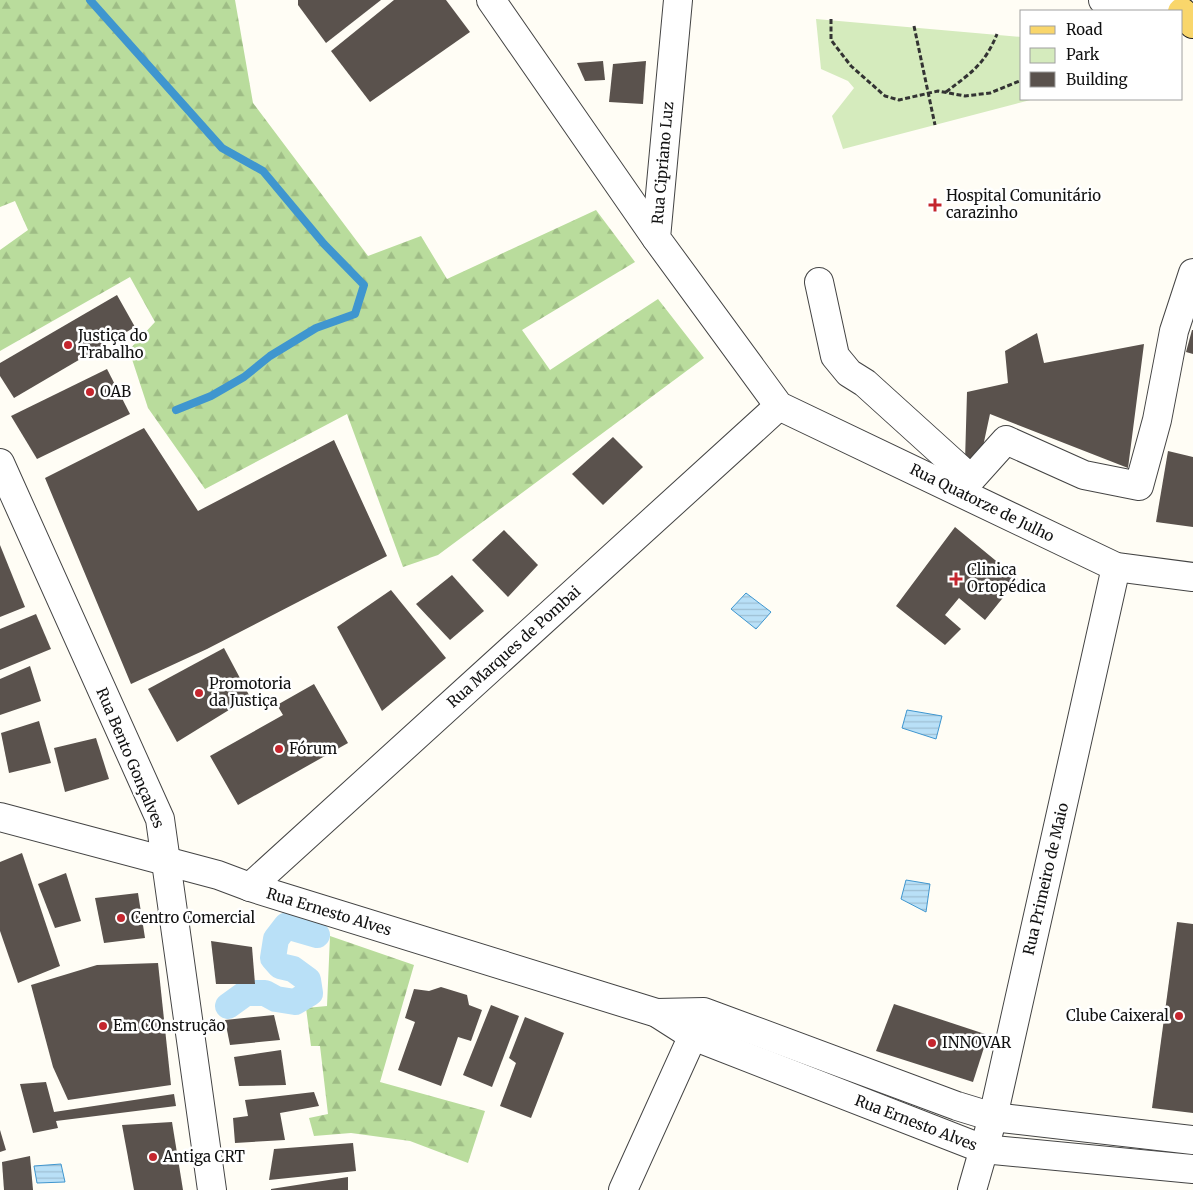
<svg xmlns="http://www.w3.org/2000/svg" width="1193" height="1190" viewBox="0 0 1193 1190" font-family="Merriweather,serif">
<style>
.forest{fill:url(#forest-firs)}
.park{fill:#d5ebbd}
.water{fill:url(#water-rules);stroke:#3f96cf}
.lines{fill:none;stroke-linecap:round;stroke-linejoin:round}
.stream{stroke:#3f96cf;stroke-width:8}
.canal{stroke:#b9e0f7;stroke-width:26}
.building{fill:#5a524d}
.minor-casing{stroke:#444;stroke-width:30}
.major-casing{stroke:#222;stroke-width:30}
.path{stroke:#333;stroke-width:3;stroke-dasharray:5 2.5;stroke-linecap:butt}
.minor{stroke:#fff;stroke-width:28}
.major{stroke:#f9d66b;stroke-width:28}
.poi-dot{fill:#c4262e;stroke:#fff;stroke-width:2}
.labels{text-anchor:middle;stroke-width:5;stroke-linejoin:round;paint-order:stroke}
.street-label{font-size:15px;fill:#111;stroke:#fff}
.poi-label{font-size:15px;fill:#111;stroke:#fff;text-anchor:start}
</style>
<defs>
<pattern id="forest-firs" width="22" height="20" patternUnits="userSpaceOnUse" patternTransform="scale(1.25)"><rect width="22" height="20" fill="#b9dc9c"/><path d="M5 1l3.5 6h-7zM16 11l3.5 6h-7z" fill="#9ebc85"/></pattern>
<pattern id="water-rules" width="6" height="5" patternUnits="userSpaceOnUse" patternTransform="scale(1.25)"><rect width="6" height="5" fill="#b9e0f7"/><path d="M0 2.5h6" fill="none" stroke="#9ebfd3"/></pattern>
</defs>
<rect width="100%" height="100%" fill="#fffdf5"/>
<!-- forest -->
<g class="forest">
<path d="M0,0H235L253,103L368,256L421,236L447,279L596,210L635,262L522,330L550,370L658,299L704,358L438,555L403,567L347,414L205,489L148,408L129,350L155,322L130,277L0,351V250L28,230L15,201L0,207Z"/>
<path d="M330,936L414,965L380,1082L485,1111L468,1163L410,1141L351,1133L314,1136L309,1118L328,1114L320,1046H311L306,1008L327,1006Z"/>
</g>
<!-- park -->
<path class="park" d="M816,19L1022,37V99H1034L843,149L832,116L854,88L848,81L821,69Z"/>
<!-- water -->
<g class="water">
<path d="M746,593L771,612L756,629L731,609Z"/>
<path d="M907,710L942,716L936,739L902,728Z"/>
<path d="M906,880L930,884L926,912L901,899Z"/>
<path d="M61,1164L65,1182L37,1183L34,1166Z"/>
</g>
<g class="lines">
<!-- stream -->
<path class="stream" d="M90,0L222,148L263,171L324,244L364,285L355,314L316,328L270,356L244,377L211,396L176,410"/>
<!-- canal -->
<path class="canal" d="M228,1006L246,993H265L276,999L295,1002L310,993L308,980L293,969L280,966L273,958L276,939L286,926L317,935"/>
</g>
<!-- building -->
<g class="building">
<path d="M298,0H381L326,43L298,5Z"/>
<path d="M394,0H446L470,32L370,102L331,51Z"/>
<path d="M603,61L605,80L585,81L577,63Z"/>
<path d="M646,61L643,104L609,102L613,64Z"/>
<path d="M117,295L135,327L14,398L0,376V363Z"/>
<path d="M1192,330H1193V354L1186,352Z"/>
<path d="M1037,333L1044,363L1144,344L1128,468L990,414L979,465L965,461L967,392L1008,383L1005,351Z"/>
<path d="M107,369L130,414L37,459L11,416Z"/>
<path d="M144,428L198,511L334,440L387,556L207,649L131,684L45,478Z"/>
<path d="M613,437L643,467L603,505L572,474Z"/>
<path d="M1168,451L1193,457V527L1156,522Z"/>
<path d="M955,527L1018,579L985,620L959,598L945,615L961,629L945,645L896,606Z"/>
<path d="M504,530L538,565L508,597L472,560Z"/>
<path d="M0,545L25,607L0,617Z"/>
<path d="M452,575L484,611L450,640L416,604Z"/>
<path d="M391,590L446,658L382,711L337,627Z"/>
<path d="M36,614L51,649L0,670V629Z"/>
<path d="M224,648L250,697L177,742L148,689Z"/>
<path d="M30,666L41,701L0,715V679Z"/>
<path d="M314,684L348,743L238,805L210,756L283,715L277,705Z"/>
<path d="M39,721L51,763L9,773L1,733Z"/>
<path d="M96,738L109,779L65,792L54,748Z"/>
<path d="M22,853L60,966L18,983L0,931V862Z"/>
<path d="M66,873L81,921L55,928L38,884Z"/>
<path d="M138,893L145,938L104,943L95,898Z"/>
<path d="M1177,922L1193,924V1113L1152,1108Z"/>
<path d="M211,941L252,947L255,984H216Z"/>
<path d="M158,963L171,1085L68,1100L53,1067L31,985L97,965Z"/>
<path d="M441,987L467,995L469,1005L482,1010L471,1041L458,1037L441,1086L398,1070L415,1022L405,1018L414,989L429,991Z"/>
<path d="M894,1004L988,1035L973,1082L876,1051Z"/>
<path d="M491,1005L519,1016L492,1087L463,1075Z"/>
<path d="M274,1015L280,1040L230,1045L225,1020Z"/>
<path d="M525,1017L564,1033L531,1118L500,1106L516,1063L509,1058Z"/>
<path d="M281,1050L286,1085L239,1086L234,1057Z"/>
<path d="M46,1082L54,1112L174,1094L176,1106L56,1121L58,1128L33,1133L20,1084Z"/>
<path d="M314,1092L319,1106L280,1113L285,1140L235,1143L233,1118L248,1116L245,1100Z"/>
<path d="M172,1122L183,1190H134L122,1125Z"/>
<path d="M0,1130L6,1150L0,1152Z"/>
<path d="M353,1143L356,1171L269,1180L274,1149Z"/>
<path d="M30,1156L33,1190H4L2,1162Z"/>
<path d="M348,1177V1190H271V1189Z"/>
</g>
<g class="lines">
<defs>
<g id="minor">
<path d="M491,0L656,238"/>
<path d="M678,0L656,238L779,406L1116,567L1193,577"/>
<path d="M1103,0L1176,6"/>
<path d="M819,282L835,356L849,373L865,383L971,479L1006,440L1084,475L1139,486L1157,420L1174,331L1193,273"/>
<path d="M0,463L160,819L212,1190"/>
<path d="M0,817L218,875L250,887L657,1013L693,1036L983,1149L1193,1169"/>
<path d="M250,887L779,406"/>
<path d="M657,1013L704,1012L957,1106L993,1117L1193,1140"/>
<path d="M623,1190L700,1020"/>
<path d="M972,1190L993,1117L1116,567"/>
</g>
<path id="major" d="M1182,12L1193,24"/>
</defs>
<!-- minor casing -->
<use href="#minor" class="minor-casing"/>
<!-- major casing -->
<use href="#major" class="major-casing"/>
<!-- path -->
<g class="path">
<path d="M831,19V40L851,66L885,96L899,100L938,91L965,96L990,93L1022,80"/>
<path d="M914,26L935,125"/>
<path d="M946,92C971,73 985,64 997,34"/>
</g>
<!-- minor -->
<use href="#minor" class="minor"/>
<!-- major -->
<use href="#major" class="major"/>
</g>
<!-- markers -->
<g class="poi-dot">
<path d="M932.5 197.5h5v5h5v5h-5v5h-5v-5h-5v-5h5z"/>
<circle cx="68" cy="345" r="5"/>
<circle cx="90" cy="392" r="5"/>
<path d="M953.5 571.5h5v5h5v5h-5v5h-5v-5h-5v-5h5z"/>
<circle cx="199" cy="693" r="5"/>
<circle cx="279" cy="749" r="5"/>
<circle cx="121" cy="918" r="5"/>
<circle cx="1179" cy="1016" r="5"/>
<circle cx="103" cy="1026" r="5"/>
<circle cx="932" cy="1043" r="5"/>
<circle cx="153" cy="1157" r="5"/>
</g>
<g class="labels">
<!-- street labels -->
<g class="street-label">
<text transform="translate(663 163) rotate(-85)" y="5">Rua Cipriano Luz</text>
<text transform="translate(982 503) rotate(26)" y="5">Rua Quatorze de Julho</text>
<text transform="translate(514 647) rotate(-42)" y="5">Rua Marques de Pombai</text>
<text transform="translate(130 758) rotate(67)" y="5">Rua Bento Gonçalves</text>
<text transform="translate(1046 879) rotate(-77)" y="5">Rua Primeiro de Maio</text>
<text transform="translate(329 912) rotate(17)" y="5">Rua Ernesto Alves</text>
<text transform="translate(916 1123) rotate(21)" y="5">Rua Ernesto Alves</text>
</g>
<!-- poi labels -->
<g class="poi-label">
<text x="946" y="201">Hospital Comunitário<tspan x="946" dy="17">carazinho</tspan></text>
<text x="78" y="341">Justiça do<tspan x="78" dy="17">Trabalho</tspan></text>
<text x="100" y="397">OAB</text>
<text x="967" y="575">Clinica<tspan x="967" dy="17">Ortopédica</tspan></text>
<text x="209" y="689">Promotoria<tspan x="209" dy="17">da Justiça</tspan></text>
<text x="289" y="754">Fórum</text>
<text x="131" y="923">Centro Comercial</text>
<text x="1169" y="1021" text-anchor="end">Clube Caixeral</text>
<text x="113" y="1031">Em COnstrução</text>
<text x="942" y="1048">INNOVAR</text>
<text x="163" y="1162">Antiga CRT</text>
</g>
</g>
<!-- legend -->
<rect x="1020" y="10" width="162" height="90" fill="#ffffff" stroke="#a0a0a0"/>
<rect x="1030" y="26" width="25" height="8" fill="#f9d66b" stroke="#a0a0a0"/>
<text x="1066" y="35" font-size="15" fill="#111111">Road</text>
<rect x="1030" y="48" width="25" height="15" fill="#d5ebbd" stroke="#a0a0a0"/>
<text x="1066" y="60" font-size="15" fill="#111111">Park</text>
<rect x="1030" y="72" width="25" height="15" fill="#5a524d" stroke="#a0a0a0"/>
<text x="1066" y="85" font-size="15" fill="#111111">Building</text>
</svg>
